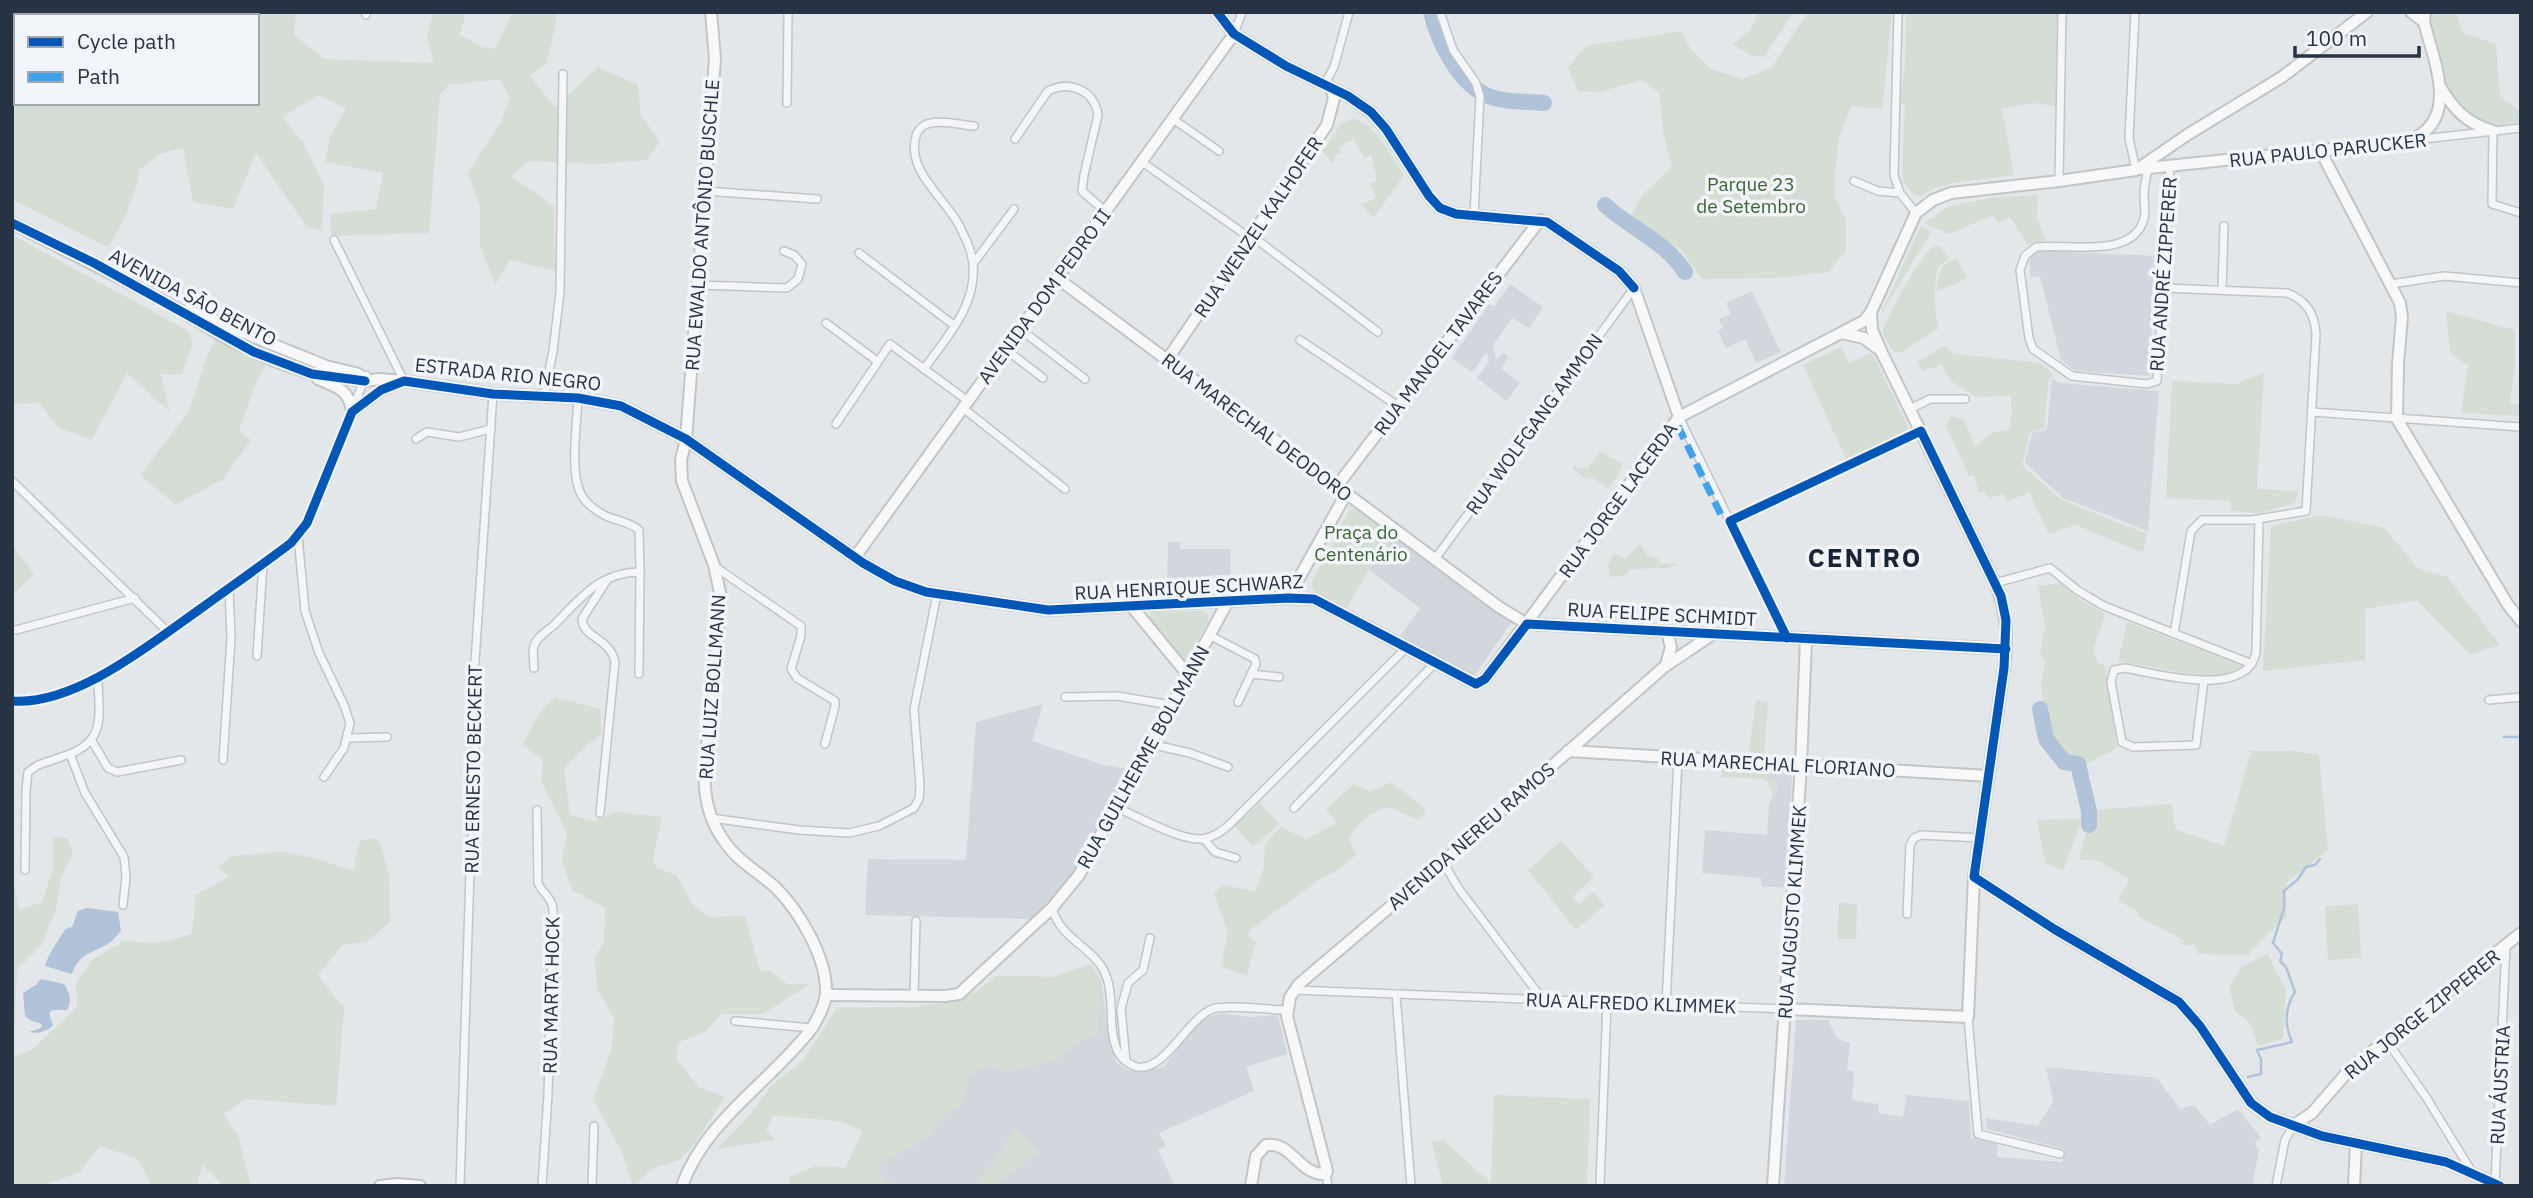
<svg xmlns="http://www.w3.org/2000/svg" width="2533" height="1198" viewBox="0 0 2533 1198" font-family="'IBM Plex Sans',sans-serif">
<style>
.built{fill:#d2d6dd}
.green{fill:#d4ded4;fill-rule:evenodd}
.water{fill:#b0c3d8}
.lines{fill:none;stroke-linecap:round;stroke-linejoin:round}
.stream{stroke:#b0c3d8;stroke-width:2.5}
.river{stroke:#b0c3d8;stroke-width:16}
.street-casing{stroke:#c2c5c8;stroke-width:10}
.secondary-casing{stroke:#c2c5c8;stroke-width:14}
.street{stroke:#f4f5f7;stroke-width:7}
.secondary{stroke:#f8f8f8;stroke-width:10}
.quiet{stroke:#3ea3ec;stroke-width:7;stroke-dasharray:14 7;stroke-linecap:butt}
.cycleway-casing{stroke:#f2f5f9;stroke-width:13}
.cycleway{stroke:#0057b8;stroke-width:9}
.labels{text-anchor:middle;stroke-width:7;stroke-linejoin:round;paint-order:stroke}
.street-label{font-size:19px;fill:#283346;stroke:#f2f5f9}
.park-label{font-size:19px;fill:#3c6433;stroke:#f2f5f9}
.district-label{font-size:26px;font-weight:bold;letter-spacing:2px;fill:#1a2437;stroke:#f2f5f9}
</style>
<rect width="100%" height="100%" fill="#e4e7ea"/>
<!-- built -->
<g class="built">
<path d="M2030,250L2156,256L2149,376L2075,371L2061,360L2040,276L2030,278Z"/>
<path d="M1510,284L1543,307L1529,328L1512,318L1493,345L1496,360L1503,352L1509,357L1501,368L1520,383L1507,401L1477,378L1489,362L1487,352L1472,372L1452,358L1489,304L1494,307Z"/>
<path d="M1752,291L1781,352L1756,363L1745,339L1726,348L1718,331L1723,328L1719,319L1731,314L1726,303Z"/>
<path d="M2052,378L2060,383L2159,391L2148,531L2063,498L2025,463L2032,433L2047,430Z"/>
<path d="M1394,536L1512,621L1474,677L1400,636L1420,608L1369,570Z"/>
<path d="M1168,542H1180V549H1230V575H1211V595L1167,594Z"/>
<path d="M1043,704L1032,741L1104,765L1128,769L1078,866L1058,892L1031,919L865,915L868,859L966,860L976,722Z"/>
<path d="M1778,770L1790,772L1792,777L1786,888L1762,886L1761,878L1702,873L1705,830L1767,835L1769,804L1773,796H1776L1777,781L1770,780V771Z"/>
<path d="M1090,964L1101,980L1109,1039L1116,1062L1128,1070L1143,1071L1163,1067L1200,1022L1210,1016L1223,1013L1249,1017L1278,1015L1287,1054L1246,1067L1254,1091L1159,1133L1166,1146L1158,1150L1175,1186H857L942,1002L965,998L985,987L996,976L1054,977Z"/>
<path d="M1796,1020H1828L1838,1039L1850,1043L1847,1070L1854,1072L1852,1100L1878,1104L1879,1113L1903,1117L1907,1095L1969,1101L1971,1138H1998L1997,1157L2062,1162L2064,1149L1987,1129L1986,1118L2038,1126L2053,1101L2046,1067L2157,1078L2180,1109L2194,1105L2210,1125L2238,1109L2261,1138L2255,1143L2259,1151L2252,1186H1784Z"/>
</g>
<!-- green -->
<g class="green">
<path d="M12,12H296L294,35L325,59L434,63L427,38L433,12H466L460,35L482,47L495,49L513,12H558L547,63L530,76L555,107L598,67L638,85L641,115L660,142L646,160L596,164L529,161L511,176L554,206L555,271L510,260L495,285L480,245V206L468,173L502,120L510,97L499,79L448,85L440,95L429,233L332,236L330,214L376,209L383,173L325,162L330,137L346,108L318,95L283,117L304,144L324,186L322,231L307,227L256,153L233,209L193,202L183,148L160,154L140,169C135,198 124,222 108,247L12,199ZM16,16H257V103H16Z"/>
<path d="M1758,12H1794L1764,57L1751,56L1733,44L1751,30Z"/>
<path d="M1808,12H1892L1882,109L1851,106L1839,138L1835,170V196L1846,220V251L1828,272L1778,278L1702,279L1681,250L1630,218L1642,195L1672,167L1663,131L1659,93L1642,80L1600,92L1578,91L1568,68L1586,46L1681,31L1690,48L1711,69L1743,79L1772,67Z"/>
<path d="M1906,12H2057L2056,106L2032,103L2002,109L2014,175L1953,183L1935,188L1921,197C1909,194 1904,183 1902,173L1905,105L1900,104L1905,64Z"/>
<path d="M2433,12H2456L2463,33L2496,44L2500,97L2521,112V121L2501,126L2480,119L2459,104L2445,84L2431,29Z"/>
<path d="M1352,119C1374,120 1392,158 1404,175L1374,217L1361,205L1376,198L1370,184L1377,181L1371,154L1365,158L1353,139L1339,148L1341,152L1334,156L1335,159L1332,163L1322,151L1341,124Z"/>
<path d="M2038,195L2037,218L2046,241L2027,244L2010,217L1998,223L1993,215L1949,234L1924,223L1950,206L1991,198Z"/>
<path d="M1921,226L1931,232L1879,318Z"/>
<path d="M12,235L187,330L193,342L182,375L161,374L170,412L127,373L92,440L59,428L39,403L12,404Z"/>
<path d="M1938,245L1950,258L1938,267C1934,289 1933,307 1939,328L1902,352H1894L1884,337L1883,329C1891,312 1921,249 1938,245Z"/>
<path d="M1956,258L1968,278L1936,292C1940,273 1937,267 1956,258Z"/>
<path d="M2446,311L2515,330V363L2510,403L2521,405V416L2461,413L2468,366L2450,352Z"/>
<path d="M216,340L266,365L254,388L239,431L251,440L223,479L176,505L140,475L189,411L208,353Z"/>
<path d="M1945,346L1953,354L2035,362C2044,364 2049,369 2054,376L2049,378L2044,428L2030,432L2022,465L2062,500L2147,534L2143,553L2076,525L2049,534L2029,493L2007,501L2003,494L1990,498L1985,492H1979L1974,476H1969L1946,426L1951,416L1964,420L1975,446L1994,432L2009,430L2012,411L2011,396L1975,397L1951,381L1941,365L1923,371L1917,362Z"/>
<path d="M1841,347L1849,363L1872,352L1910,431L1847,461L1803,365Z"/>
<path d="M2264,372L2257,489L2299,491L2295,503L2260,513L2232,511L2230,501L2166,498L2172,381L2236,384Z"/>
<path d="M1600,451L1622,464L1617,477L1607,489L1592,477L1586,479L1572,468L1573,466L1587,469Z"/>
<path d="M1357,509L1394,536L1369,570L1346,609L1313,590L1311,582L1337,538L1336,533L1350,510Z"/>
<path d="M2322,515L2384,528L2419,569L2448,577L2500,645L2470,655L2417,600L2365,609V660L2263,671L2271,526Z"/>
<path d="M1640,544L1648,556L1659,559L1660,563L1679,564L1667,568L1630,569L1627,575L1610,577L1608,565L1614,554L1625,559Z"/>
<path d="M12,545L34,574L12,595Z"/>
<path d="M2061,583L2079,599L2105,614L2093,651L2098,663L2105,666L2117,748L2086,764L2080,758L2068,757L2053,739L2042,698L2041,681L2045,662L2040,652L2045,627L2038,586Z"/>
<path d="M1203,611L1208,614V621L1188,658L1184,660L1179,657L1149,619L1150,614L1154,612Z"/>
<path d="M2127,622L2243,666L2225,675L2203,676L2118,661Z"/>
<path d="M555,697L600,709L602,734L587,745L564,768L570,815L594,821L616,812L662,817L653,859L656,868L676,875L693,905L709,917L745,916L760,970L770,971L787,984H809L763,1014H722L705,1032L679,1042L676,1058L699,1087L725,1097L695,1143L680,1160L653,1168L633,1186L621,1150L593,1099L612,1048L614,1018L597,989L595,957L604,942L605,908L572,890L562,860L567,833L541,781L543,761L523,744L538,715Z"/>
<path d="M1756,700L1768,703L1764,754L1749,751Z"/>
<path d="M2251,751H2293L2319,755L2328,850L2286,883V917L2248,955L2198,954L2194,944L2182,946L2184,941L2138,916V912L2118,900L2130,879L2098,861L2079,859L2092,810L2171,804L2176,830L2224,846Z"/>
<path d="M1722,768L1770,771V780L1777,781L1776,796H1773L1768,782L1765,779L1722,777Z"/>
<path d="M12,775L14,779L13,876L19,910L42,902L53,869V837L67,838L73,853L61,879L56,910L41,946L17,970L15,1022L12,1034Z"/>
<path d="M1392,782L1426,810L1419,820L1388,807C1369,814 1358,822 1349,839L1356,855L1340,869L1322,878L1251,929L1248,936L1256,942L1247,976L1221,966L1228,932L1214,894L1223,885L1255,891L1264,867L1265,844L1281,827L1306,839L1336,823L1326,809L1354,784L1370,792Z"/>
<path d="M1260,803L1279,824L1253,847L1234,826Z"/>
<path d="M2082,818L2063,871L2045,863L2037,820Z"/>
<path d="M379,839L389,876L390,922L366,942L344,944L318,975L344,1008L336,1106L246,1099L224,1114L238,1136L251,1186L221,1184L202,1164L197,1186H152L138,1159L100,1146L80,1172L42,1186H12V1058L33,1049L77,1007L76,982L93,959L124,941L159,943L192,934L196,895L229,876L218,867L232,856L282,852L314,858L353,871L360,840Z"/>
<path d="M1561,841L1594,877L1572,897L1579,904L1593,892L1605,905L1576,930L1528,870Z"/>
<path d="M1839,903L1857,904L1856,939H1837Z"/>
<path d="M2358,904L2361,958L2328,960L2325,906Z"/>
<path d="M2267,954L2286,990L2283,1039L2258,1046L2250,1023L2235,1011L2229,987L2241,967Z"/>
<path d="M1090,964L1101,980L1099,1033L1083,1040L1057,1060L1008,1072L987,1066L969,1077L963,1104L943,1116L929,1137L876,1166L887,1181L903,1186H789L790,1176L816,1166L846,1168L862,1131L840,1121L774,1116L766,1129L775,1140L717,1149L750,1115L771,1086L802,1061L838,1007C890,1006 956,1015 996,976L1054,977Z"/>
<path d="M1494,1095L1590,1099L1587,1186H1443L1432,1142L1443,1140L1491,1183Z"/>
<path d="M1015,1127L1039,1152L995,1186H973L997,1158Z"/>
</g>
<!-- water -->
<g class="water">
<path d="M87,908L118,912L121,931C117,935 113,941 108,944C92,953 78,954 72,974L45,966C49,952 58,942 65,929L72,927L78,911Z"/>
<path d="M41,979L64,984C70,994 72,999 67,1010H52L49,1013L53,1026C45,1032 39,1034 29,1032L41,1028L42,1024L32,1021L25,1016L23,993L36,985Z"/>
</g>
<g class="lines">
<!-- stream -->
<g class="stream">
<path d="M2504,737H2521"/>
<path d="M2248,1077L2261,1074V1059L2257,1050L2292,1042C2284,1025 2285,1007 2295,992L2286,967L2280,961L2282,954L2273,943L2284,908V891L2298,879L2306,867L2315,865L2320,859"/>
</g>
<!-- river -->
<g class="river">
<path d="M1431,12C1438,41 1457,80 1484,94C1501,103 1525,101 1544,103"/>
<path d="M1605,205C1632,230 1664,240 1685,272"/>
<path d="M2040,709L2046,739L2064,762L2078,764L2089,811V825"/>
</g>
<defs>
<g id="street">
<path d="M1440,12L1453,50L1476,83L1480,97L1474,215"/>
<path d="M1898,12L1894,175L1900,193L1916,213"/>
<path d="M2135,12L2129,138L2136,170"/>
<path d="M366,15V12"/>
<path d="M1234,34L1242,12"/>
<path d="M1324,85L1334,67L1349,12"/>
<path d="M787,103L788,12"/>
<path d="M1173,119L1219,151"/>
<path d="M2493,131L2492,204L2521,213"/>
<path d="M1015,139L1048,91C1070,80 1094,90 1098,115L1084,175L1082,191L1105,211"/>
<path d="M2414,140L2521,128"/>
<path d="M1142,162L1243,233L1252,236L1378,332"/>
<path d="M2149,165C2146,176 2144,186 2144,197C2144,204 2146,211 2144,219C2132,260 2068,243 2036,247L2025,256L2020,270L2029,338L2033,349L2072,376L2147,384L2157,381L2170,167"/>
<path d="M1854,181L1878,191L1900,193"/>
<path d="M2059,181L2062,12"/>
<path d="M705,191L817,199"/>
<path d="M334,240L404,381"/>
<path d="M859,253L955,326"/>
<path d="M973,264L1014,209"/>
<path d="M2391,284L2444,276L2521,283"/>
<path d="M698,285L787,288L798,279L802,264L794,255L784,251"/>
<path d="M2164,288L2287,293C2306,300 2315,315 2316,334L2306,511L2252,520H2202L2191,531L2174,634"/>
<path d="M2222,290L2224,226"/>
<path d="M826,323L877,361"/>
<path d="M1020,329L1085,379"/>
<path d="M1300,340L1398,406"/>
<path d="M1005,349L1043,378"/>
<path d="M924,369C946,338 977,305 973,265C972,251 965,237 959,225C944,197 906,171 916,136C918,129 924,124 931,123C944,120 961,125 974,126"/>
<path d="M544,397L553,351L560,292L563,74"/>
<path d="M963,408L1065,489"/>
<path d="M1910,409L1930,399H1965"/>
<path d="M2312,412L2521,427"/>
<path d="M1679,417L1787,638"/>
<path d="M836,424L890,344L968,401"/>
<path d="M416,439L427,432L459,437L491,429"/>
<path d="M12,481L168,632"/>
<path d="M1730,521L1921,431"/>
<path d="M298,536L305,611L319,653L344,705L350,723L344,748L324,777"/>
<path d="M1435,559L1634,288"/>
<path d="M714,566L801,626V636L791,669L797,678L835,701V706L825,744"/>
<path d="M1995,583L2050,568L2077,590L2104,606L2252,664"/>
<path d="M16,630L135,598"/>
<path d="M1209,635L1255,659L1256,664L1238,702"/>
<path d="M257,656L263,564"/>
<path d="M534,668C534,661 532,653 534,646C536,638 547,631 553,626C580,599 599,572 640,572L639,530C629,521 615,521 604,515C595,510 584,502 580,492C570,471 577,423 578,398"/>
<path d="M639,674L640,572"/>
<path d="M1251,674L1279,677"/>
<path d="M98,677C98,711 108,739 70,754L85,793L124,857L126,877L123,905"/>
<path d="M2204,680L2196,745L2133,747L2122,742L2111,682L2114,670L2125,668C2157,674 2246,699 2256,653L2259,520"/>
<path d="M1065,697L1117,696L1171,705"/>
<path d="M2489,700L2521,697"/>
<path d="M12,701C76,706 153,642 203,607C232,586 262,565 291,543L307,523L366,375"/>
<path d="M348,738L387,737"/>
<path d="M92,741L108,768L117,772L181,760"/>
<path d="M1150,744L1190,753L1228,767"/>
<path d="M223,760L231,638L229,588"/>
<path d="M1115,807C1137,816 1180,841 1203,839C1214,837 1223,831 1231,823L1407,647"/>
<path d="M1294,808L1436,662"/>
<path d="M537,810L538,883C542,893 551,896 553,908L548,1094L542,1186"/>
<path d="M600,813L615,662C610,638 583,638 582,619L607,580"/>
<path d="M711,818L799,830L849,833L879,826L914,808L919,799L920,785L914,709L937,594"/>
<path d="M1204,839L1215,852L1236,858"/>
<path d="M1443,862L1459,889L1543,1000"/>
<path d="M25,870L26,790L28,772L38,765L70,754"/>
<path d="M1052,908C1062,943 1096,946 1107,978C1115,1002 1107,1029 1118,1052C1122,1059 1127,1063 1134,1066C1163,1076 1186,1020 1212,1009C1224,1004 1271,1010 1287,1010"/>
<path d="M1907,914L1910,845L1914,838L1921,835L1980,838"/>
<path d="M1294,990L1786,1009"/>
<path d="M1396,994L1411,1186"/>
<path d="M914,996L916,921"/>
<path d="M1666,1005L1678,758"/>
<path d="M1968,1017L1978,1134L2060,1154"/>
<path d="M735,1021L812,1028"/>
<path d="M2387,1041L2426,1097L2472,1172"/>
<path d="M1126,1061L1121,1009L1128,983L1143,970L1150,938"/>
<path d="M1326,1174L1328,1186"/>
<path d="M2495,1183L2506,945"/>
<path d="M460,1186L470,872L476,773L473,691L493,394"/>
<path d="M592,1186L594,1126"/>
<path d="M1600,1186L1607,1002"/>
<path d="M2276,1186L2285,1140L2294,1125"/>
</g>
<g id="secondary">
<path d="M1217,12L1234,34L1286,66L1348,96L1371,112L1386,129L1429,196L1440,208L1456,214L1547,222L1619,271L1634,288L1679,417"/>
<path d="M2411,12L2424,22"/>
<path d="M2441,88C2454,110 2468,124 2493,131"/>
<path d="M2321,152L2400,303L2402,317L2398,364L2397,419L2508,605L2521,621"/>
<path d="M2139,169L2409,141C2461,120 2434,62 2424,22L2425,12"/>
<path d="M12,223L159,298L226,338L274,361L312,374L365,381L379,379L404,381L493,394L578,398L621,406L686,439L863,563L895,581L926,592L1048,610L1288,598L1314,599L1476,684L1485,679L1679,417L1864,321L1871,312L1916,213L1933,200L1951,193L2059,181L2136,170L2187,135L2282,77L2367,12"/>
<path d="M1057,278L1499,607L1527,624L2006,649"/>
<path d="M188,310L326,366L359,374"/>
<path d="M1842,333L1864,338L1877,348"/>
<path d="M1167,360L1327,125L1334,98L1331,88"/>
<path d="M318,379C338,388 349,389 352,412L381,390L398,383"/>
<path d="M1337,486L1540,220"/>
<path d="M855,557L1234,34"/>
<path d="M1288,598L1346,494"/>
<path d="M1133,608L1188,675"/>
<path d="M1666,665L1671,647L1667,632"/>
<path d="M1568,751L1989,776"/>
<path d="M1974,877L2054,929L2179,1002L2200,1026L2251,1103L2270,1117L2322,1136L2446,1162L2500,1186"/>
<path d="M826,995L945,996L959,994L1052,908L1079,875L1227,603"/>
<path d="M1786,1009L1968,1017L1974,877L2004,668C2007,637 2008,612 1995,583L1882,353L1872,330L1871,312"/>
<path d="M2294,1125L2312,1113L2350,1069L2521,933"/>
<path d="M380,1186L397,1184L420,1186"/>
<path d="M682,1186C705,1120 771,1082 812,1028C818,1018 825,1006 826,993C827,958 800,912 776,888C760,873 739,862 727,845C709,822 703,797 705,769L721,597L714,565L682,481L681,460L686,439L715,59L711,12"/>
<path d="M1251,1186L1256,1156L1266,1145C1292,1141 1299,1176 1326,1174L1327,1171L1287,1016L1290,997L1299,984L1443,862L1664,667L1713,634"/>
<path d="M1773,1186L1801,765L1806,639"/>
<path d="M2354,1186L2356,1144"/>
</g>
</defs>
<!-- street casing -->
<use href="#street" class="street-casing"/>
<!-- secondary casing -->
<use href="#secondary" class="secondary-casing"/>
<!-- street -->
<use href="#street" class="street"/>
<!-- secondary -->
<use href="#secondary" class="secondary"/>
<!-- quiet -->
<path class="quiet" d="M1678,426L1723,519"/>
<defs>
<g id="cycleway">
<path d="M1217,12L1234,34L1286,66L1348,96L1371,112L1386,129L1429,196L1440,208L1456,214L1547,222L1619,271L1634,288"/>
<path d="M12,223L94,263L254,352L312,374L365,381"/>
<path d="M1787,638L1730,521L1921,431L2001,596L2006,620L2004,668L1974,877L2054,929L2179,1002L2200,1026L2251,1103L2270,1117L2322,1136L2446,1162L2500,1186"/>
<path d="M12,701C76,706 153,642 203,607C232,586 262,565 291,543L307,523L352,412L381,390L404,381L493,394L578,398L621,406L686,439L863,563L895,581L926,592L1048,610L1288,598L1314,599L1476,684L1485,679L1527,624L2006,649"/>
</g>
</defs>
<!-- cycleway casing -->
<use href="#cycleway" class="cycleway-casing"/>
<!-- cycleway -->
<use href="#cycleway" class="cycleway"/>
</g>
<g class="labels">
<!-- street labels -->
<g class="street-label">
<text transform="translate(2328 150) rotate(-6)" y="7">RUA PAULO PARUCKER</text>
<text transform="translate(702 225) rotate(-86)" y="7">RUA EWALDO ANTÔNIO BUSCHLE</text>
<text transform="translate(1258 227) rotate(-56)" y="7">RUA WENZEL KALHOFER</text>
<text transform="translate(2163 274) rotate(-86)" y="7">RUA ANDRÉ ZIPPERER</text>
<text transform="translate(1044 296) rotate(-54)" y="7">AVENIDA DOM PEDRO II</text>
<text transform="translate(193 297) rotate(28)" y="7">AVENIDA SÃO BENTO</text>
<text transform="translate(1438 353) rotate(-53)" y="7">RUA MANOEL TAVARES</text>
<text transform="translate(508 374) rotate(6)" y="7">ESTRADA RIO NEGRO</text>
<text transform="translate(1534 424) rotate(-54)" y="7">RUA WOLFGANG AMMON</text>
<text transform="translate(1257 427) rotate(37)" y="7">RUA MARECHAL DEODORO</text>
<text transform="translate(1618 500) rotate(-54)" y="7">RUA JORGE LACERDA</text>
<text transform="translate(1189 587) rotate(-3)" y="7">RUA HENRIQUE SCHWARZ</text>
<text transform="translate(1662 614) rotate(3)" y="7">RUA FELIPE SCHMIDT</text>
<text transform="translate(712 687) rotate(-86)" y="7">RUA LUIZ BOLLMANN</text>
<text transform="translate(1143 757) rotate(-61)" y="7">RUA GUILHERME BOLLMANN</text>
<text transform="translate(1778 764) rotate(3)" y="7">RUA MARECHAL FLORIANO</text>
<text transform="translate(473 769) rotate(-89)" y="7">RUA ERNESTO BECKERT</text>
<text transform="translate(1471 836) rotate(-41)" y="7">AVENIDA NEREU RAMOS</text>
<text transform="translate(1792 912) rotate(-86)" y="7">RUA AUGUSTO KLIMMEK</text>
<text transform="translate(551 995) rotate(-89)" y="7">RUA MARTA HOCK</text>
<text transform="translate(1631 1003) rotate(2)" y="7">RUA ALFREDO KLIMMEK</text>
<text transform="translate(2422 1014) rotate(-39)" y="7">RUA JORGE ZIPPERER</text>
<text transform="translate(2500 1085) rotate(-87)" y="7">RUA ÁUSTRIA</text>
</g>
<!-- park labels -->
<g class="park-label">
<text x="1751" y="191">Parque 23<tspan x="1751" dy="22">de Setembro</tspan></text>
<text x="1361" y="539">Praça do<tspan x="1361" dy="22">Centenário</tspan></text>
</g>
<!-- district labels -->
<g class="district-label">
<text x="1865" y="567">CENTRO</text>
</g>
</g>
<!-- border -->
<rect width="2533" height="1198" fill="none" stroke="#283346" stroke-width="28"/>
<!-- legend -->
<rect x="14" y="14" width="245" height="91" fill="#f2f5f9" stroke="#a1a7b1" stroke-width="2"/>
<rect x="28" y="37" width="35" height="10" fill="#0057b8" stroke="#a1a7b1" stroke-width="2"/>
<text x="77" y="49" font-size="21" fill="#283346">Cycle path</text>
<rect x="28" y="72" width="35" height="10" fill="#3ea3ec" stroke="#a1a7b1" stroke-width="2"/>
<text x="77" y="84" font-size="21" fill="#283346">Path</text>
<!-- scale -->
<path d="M2295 46v10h124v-10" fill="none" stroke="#283346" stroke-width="3.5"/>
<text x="2306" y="46" font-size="21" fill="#283346" stroke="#f2f5f9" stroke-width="5" paint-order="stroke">100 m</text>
</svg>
